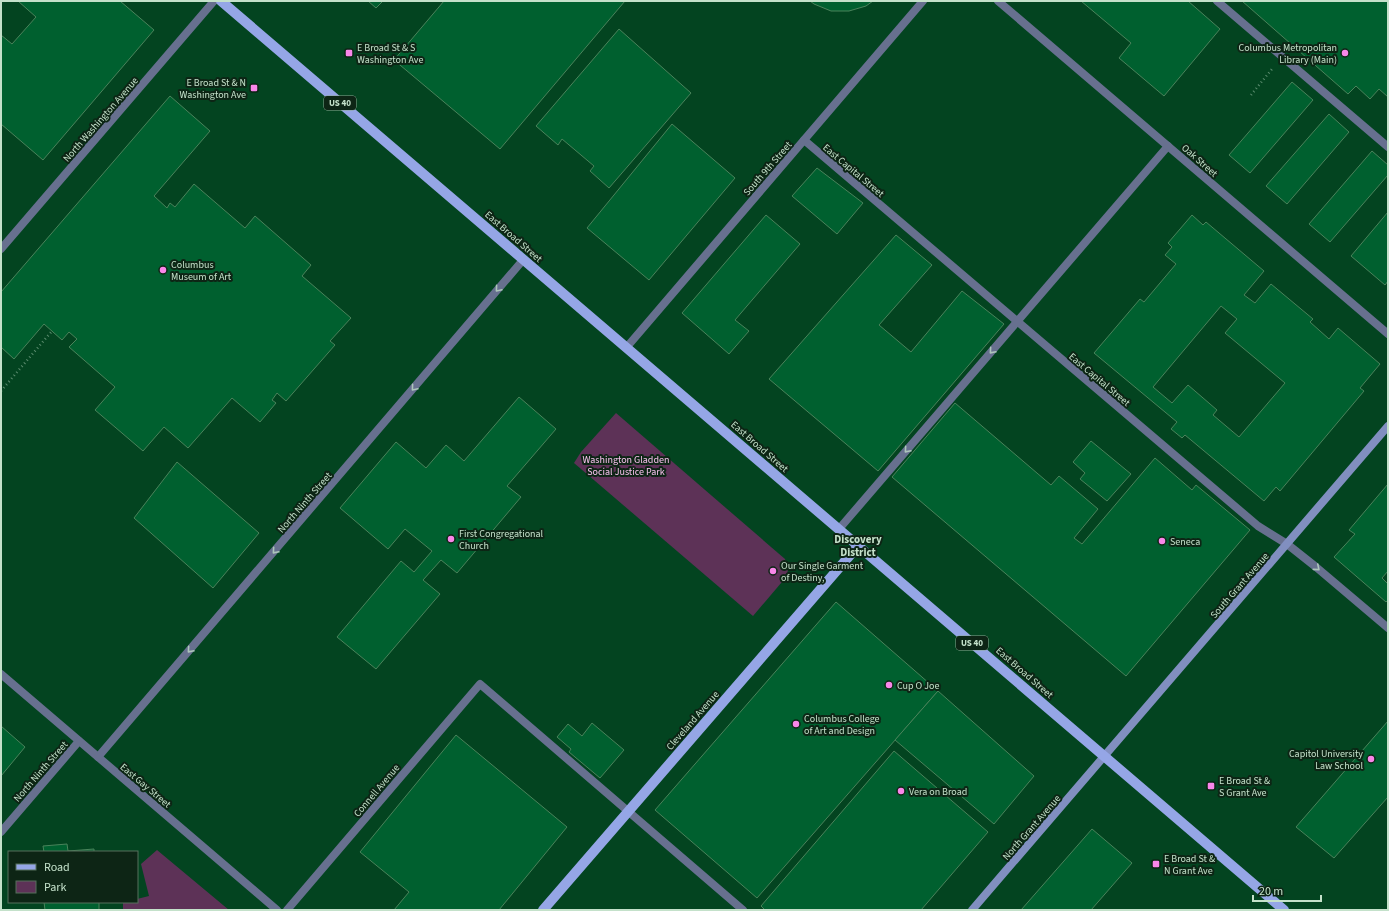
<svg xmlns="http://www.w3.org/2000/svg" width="1389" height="911" viewBox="0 0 1389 911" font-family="'Source Sans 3',sans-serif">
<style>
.green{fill:#5d3257}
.building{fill:#00602f;stroke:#4a835b;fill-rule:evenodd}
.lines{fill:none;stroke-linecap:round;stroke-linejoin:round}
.path{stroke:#5b8c6e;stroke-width:2.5;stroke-dasharray:1 3;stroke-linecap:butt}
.lane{stroke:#67708f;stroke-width:8}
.street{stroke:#67708f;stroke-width:8}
.secondary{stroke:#818fc0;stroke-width:8}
.primary{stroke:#95a6e6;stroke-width:10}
.oneway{stroke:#adc5bb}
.poi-dot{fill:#f987e9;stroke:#0d2515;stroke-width:1.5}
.labels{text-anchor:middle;stroke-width:4;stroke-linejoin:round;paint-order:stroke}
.shield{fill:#0d2515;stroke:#8da994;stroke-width:1}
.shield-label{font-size:9px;font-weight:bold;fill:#c4e1ca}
.poi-label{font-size:10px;fill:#c4e1ca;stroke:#0d2515;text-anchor:start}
.street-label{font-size:10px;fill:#c4e1ca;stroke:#0d2515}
.park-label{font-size:10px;fill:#f9c2ef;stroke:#0d2515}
.neighbourhood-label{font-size:11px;font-weight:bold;fill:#c4e1ca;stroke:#0d2515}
</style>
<rect width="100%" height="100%" fill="#034420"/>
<!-- green -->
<g class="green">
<path d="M616,413L785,559L788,568L787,576L753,616L574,463L581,452Z"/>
<path d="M157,850L229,910H123V902H137V899L149,896L141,864Z"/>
</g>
<!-- building -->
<g class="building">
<path d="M18,1H120L154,30L43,160L1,124V35L12,44L36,17Z"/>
<path d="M368,1H383L376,8Z"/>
<path d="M444,1H625L500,149L394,60Z"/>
<path d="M810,1H873L866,6L849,11H831L814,4Z"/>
<path d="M1081,1H1188L1220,29L1164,96L1119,58L1131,43Z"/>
<path d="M1242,1H1388V97L1379,89L1370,99L1356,86L1348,94Z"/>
<path d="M619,29L691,93L609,188L590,171L594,166L562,139L558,145L536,126Z"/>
<path d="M1292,82L1313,100L1250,173L1229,155Z"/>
<path d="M170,96L210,131L154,196L167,208L170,203L175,207L194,184L245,228L255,216L311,265L302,276L351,318L330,341L335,345L286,401L277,393L272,400L276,403L260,422L232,398L188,448L164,427L143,451L95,410L115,387L69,347L77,339L69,332L62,340L44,324L14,359L1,347V292Z"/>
<path d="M1329,114L1349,132L1287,204L1266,186Z"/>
<path d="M672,124L735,178L649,280L587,228Z"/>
<path d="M1372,151L1388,165V175L1330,242L1309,224Z"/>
<path d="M817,168L863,203L837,234L792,196Z"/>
<path d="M1388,212V281L1385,285L1351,256Z"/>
<path d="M766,215L800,244L735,320L749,331L729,354L682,313Z"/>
<path d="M1192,215L1203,225L1206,222L1264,271L1244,295L1255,303L1271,284L1313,319L1310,322L1329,339L1338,328L1380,364L1360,388L1364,391L1280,491L1276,487L1264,501L1185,435L1182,438L1171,429L1177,422L1094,353L1140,299L1144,302L1176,264L1165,255L1172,247L1168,243ZM1221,306L1237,319L1225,333L1285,383L1239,437L1213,415L1217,410L1188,385L1172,403L1153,387Z"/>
<path d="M896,235L932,265L879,325L911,352L962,291L1004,324L878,471L769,379Z"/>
<path d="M519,397L556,429L507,486L521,497L457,573L441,560L423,580L440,594L376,669L337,637L401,561L414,572L432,551L405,529L388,549L340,508L396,442L426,468L446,445L464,461Z"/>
<path d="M955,403L1051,485L1059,476L1098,509L1074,538L1082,544L1155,458L1192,490L1196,485L1250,530L1126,676L892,477Z"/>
<path d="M1091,441L1131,474L1107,501L1080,479L1085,473L1073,462Z"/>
<path d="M177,462L259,533L213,588L134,518Z"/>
<path d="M1388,484V571L1382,578L1388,584V600L1386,602L1334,557L1355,534L1349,530Z"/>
<path d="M836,602L938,691L757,898L655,810Z"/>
<path d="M938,691L1034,776L994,824L895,740Z"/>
<path d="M1388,721V797L1334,858L1296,827Z"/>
<path d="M592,723L624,750L600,778L569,752L571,749L557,737L568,724L582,736Z"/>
<path d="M1,726L25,747L1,776Z"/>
<path d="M456,735L567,827L499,910H394L409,892L360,852Z"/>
<path d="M894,751L988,832L921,910H765L761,906Z"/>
<path d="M1092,829L1132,863L1091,910H1021Z"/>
<path d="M67,844L68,851L94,849V852H44L43,846Z"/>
<path d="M44,902H99V910H45Z"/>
</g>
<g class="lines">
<!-- path -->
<g class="path">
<path d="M1251,95L1272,69"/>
<path d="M1,391L52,331"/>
</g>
<!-- lane -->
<g class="lane">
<path d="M1217,1L1388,147"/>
<path d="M804,140L1258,526L1287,544L1316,567L1388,628"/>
<path d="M839,529L1168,146"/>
<path d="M287,910L480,684L743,910"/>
</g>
<!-- street -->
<g class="street">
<path d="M998,1L1388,334"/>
<path d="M1,249L214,1"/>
<path d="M626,348L923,1"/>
<path d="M1,674L277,910"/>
<path d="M98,757L523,260"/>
<path d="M1,832L79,741"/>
</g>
<!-- secondary -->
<path class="secondary" d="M972,910L1388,426"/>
<!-- primary -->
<g class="primary">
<path d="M221,1L1284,910"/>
<path d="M543,910L858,546"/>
</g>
</g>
<!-- one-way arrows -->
<defs><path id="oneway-chevron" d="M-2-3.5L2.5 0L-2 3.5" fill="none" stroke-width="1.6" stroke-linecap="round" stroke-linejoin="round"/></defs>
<g class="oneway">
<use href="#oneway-chevron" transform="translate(498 289) rotate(130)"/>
<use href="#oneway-chevron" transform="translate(992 351) rotate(131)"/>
<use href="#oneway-chevron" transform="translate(414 388) rotate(130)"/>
<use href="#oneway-chevron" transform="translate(907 450) rotate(131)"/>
<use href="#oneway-chevron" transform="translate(275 551) rotate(131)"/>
<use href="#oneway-chevron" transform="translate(1317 568) rotate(40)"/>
<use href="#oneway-chevron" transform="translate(190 650) rotate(131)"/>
</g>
<!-- markers -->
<g class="poi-dot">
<rect x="345" y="49" width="8" height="8" rx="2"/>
<circle cx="1345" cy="53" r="4"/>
<rect x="250" y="84" width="8" height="8" rx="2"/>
<circle cx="163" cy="270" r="4"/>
<circle cx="451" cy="539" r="4"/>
<circle cx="1162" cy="541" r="4"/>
<circle cx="773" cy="571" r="4"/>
<circle cx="889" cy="685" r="4"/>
<circle cx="796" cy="724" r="4"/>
<circle cx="1371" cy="759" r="4"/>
<rect x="1207" y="782" width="8" height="8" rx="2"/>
<circle cx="901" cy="791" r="4"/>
<rect x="1152" y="860" width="8" height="8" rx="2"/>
</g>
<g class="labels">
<!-- shield labels -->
<g class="shield">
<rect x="324" y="96" width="32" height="14" rx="3"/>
<rect x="956" y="636" width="32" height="14" rx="3"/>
</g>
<g class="shield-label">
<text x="340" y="106">US 40</text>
<text x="972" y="646">US 40</text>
</g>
<!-- poi labels -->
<g class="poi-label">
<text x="357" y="51">E Broad St &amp; S<tspan x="357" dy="12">Washington Ave</tspan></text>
<text x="1337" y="51" text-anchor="end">Columbus Metropolitan<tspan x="1337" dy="12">Library (Main)</tspan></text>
<text x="246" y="86" text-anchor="end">E Broad St &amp; N<tspan x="246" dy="12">Washington Ave</tspan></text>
<text x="171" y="268">Columbus<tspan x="171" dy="12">Museum of Art</tspan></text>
<text x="459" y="537">First Congregational<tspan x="459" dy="12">Church</tspan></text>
<text x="1170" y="545">Seneca</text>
<text x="781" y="569">Our Single Garment<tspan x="781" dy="12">of Destiny,</tspan></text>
<text x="897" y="689">Cup O Joe</text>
<text x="804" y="722">Columbus College<tspan x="804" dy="12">of Art and Design</tspan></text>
<text x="1363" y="757" text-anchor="end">Capitol University<tspan x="1363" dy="12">Law School</tspan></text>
<text x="1219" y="784">E Broad St &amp;<tspan x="1219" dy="12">S Grant Ave</tspan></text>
<text x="909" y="795">Vera on Broad</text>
<text x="1164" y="862">E Broad St &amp;<tspan x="1164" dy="12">N Grant Ave</tspan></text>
</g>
<!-- street labels -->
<g class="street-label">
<text transform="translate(100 119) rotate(-49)" y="4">North Washington Avenue</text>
<text transform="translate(1200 160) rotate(41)" y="4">Oak Street</text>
<text transform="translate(767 168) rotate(-49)" y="4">South 9th Street</text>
<text transform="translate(854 170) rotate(40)" y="4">East Capital Street</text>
<text transform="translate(514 236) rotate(41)" y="4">East Broad Street</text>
<text transform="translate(1100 379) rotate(40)" y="4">East Capital Street</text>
<text transform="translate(760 446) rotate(41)" y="4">East Broad Street</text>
<text transform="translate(304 502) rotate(-49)" y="4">North Ninth Street</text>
<text transform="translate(1239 585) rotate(-49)" y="4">South Grant Avenue</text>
<text transform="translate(1025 672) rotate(41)" y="4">East Broad Street</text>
<text transform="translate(692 720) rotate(-49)" y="4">Cleveland Avenue</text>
<text transform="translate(40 771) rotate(-49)" y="4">North Ninth Street</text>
<text transform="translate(146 785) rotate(40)" y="4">East Gay Street</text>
<text transform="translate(376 790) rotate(-50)" y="4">Connell Avenue</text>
<text transform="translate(1031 827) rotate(-49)" y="4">North Grant Avenue</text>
</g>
<!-- park labels -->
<g class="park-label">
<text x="626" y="463">Washington Gladden<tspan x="626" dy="12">Social Justice Park</tspan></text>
</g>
<!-- neighbourhood labels -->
<g class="neighbourhood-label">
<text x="858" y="543">Discovery<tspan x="858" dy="13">District</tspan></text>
</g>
</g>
<!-- border -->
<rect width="1389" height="911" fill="none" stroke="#c4e1ca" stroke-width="4"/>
<!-- legend -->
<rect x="8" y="851" width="130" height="52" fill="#0d2515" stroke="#56705d"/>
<rect x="16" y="864" width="20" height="6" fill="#95a6e6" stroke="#56705d"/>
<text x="44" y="871" font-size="12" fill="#c4e1ca">Road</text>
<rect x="16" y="881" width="20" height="12" fill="#5d3257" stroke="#56705d"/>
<text x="44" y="891" font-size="12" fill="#c4e1ca">Park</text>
<!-- scale -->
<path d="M1253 895v6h68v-6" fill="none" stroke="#c4e1ca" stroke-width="2"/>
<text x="1259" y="895" font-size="12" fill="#c4e1ca" stroke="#0d2515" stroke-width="3" paint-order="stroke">20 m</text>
</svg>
